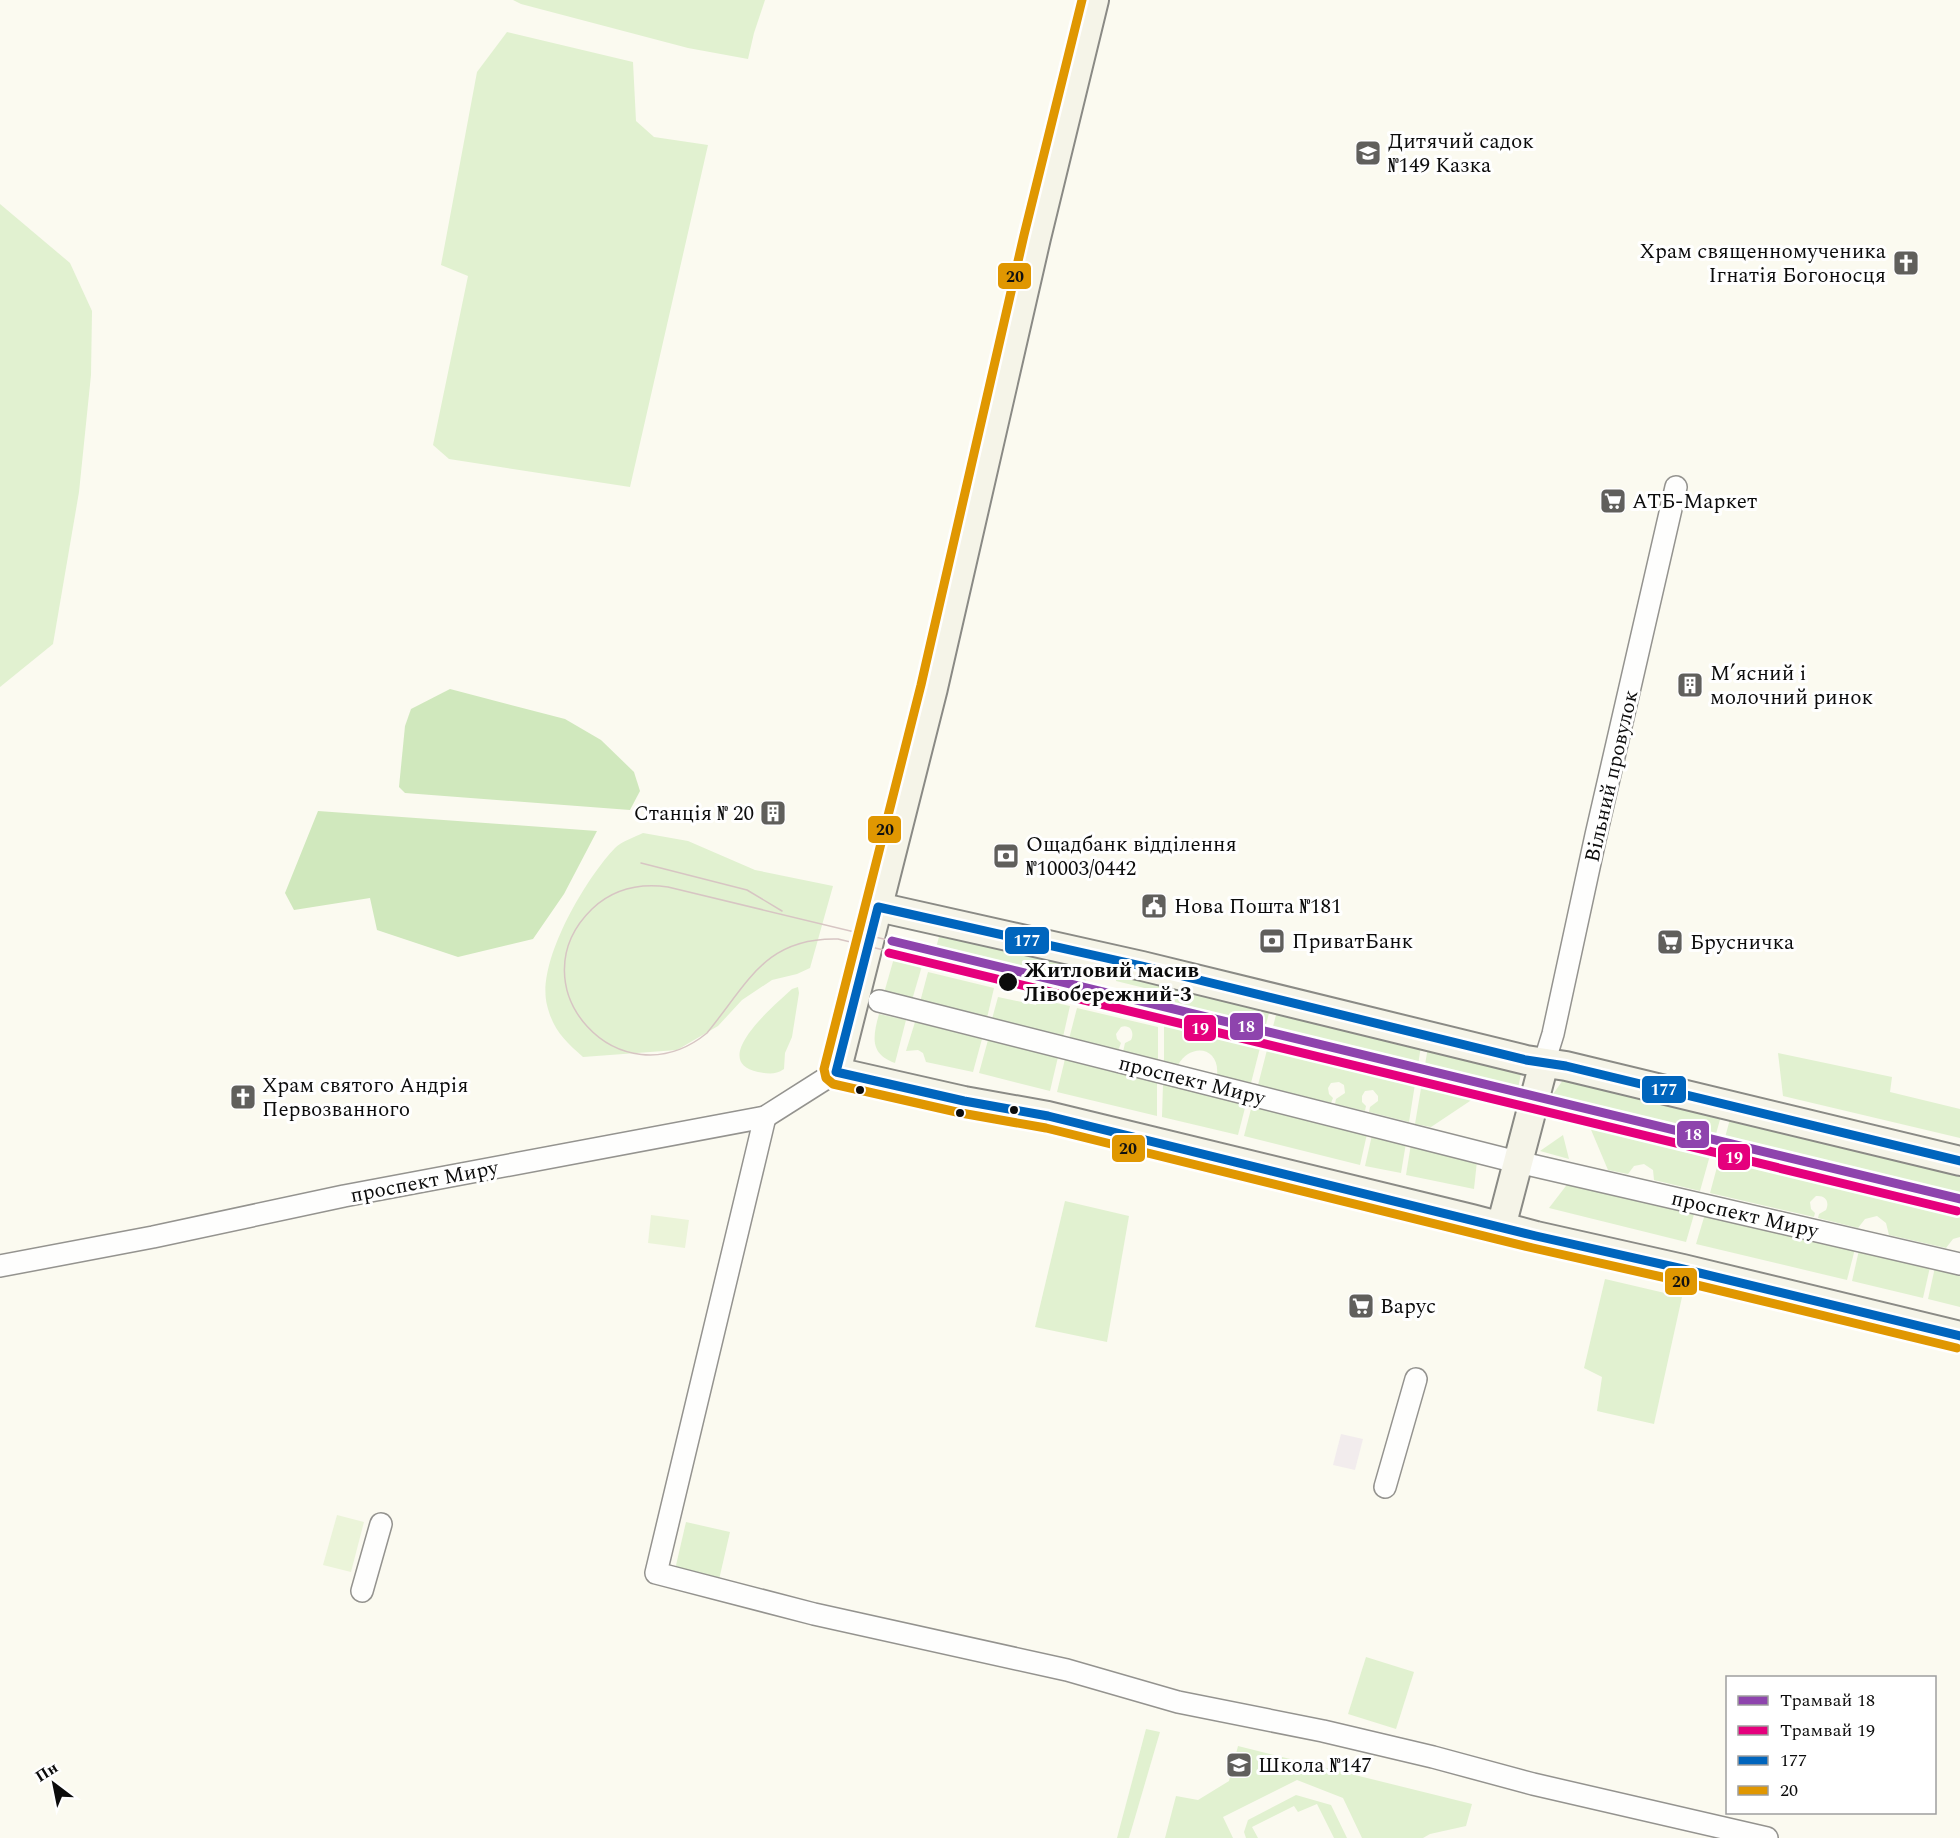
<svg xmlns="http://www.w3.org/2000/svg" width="1960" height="1838" viewBox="0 0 1960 1838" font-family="Spectral,serif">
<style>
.industrial{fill:#f2eced}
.green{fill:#e1f1d0}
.forest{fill:#d0e8bd}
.pitch{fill:#ebf4d9}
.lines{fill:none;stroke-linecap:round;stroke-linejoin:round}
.street-casing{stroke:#94938f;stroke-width:24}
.secondary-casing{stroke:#8a8a85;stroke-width:32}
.street{stroke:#fefefd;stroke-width:21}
.secondary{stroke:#f5f4e8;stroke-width:28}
.tram{stroke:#d7c5c3;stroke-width:1.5}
.bus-1-casing{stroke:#fff;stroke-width:14}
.bus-2-casing{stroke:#fff;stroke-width:14}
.bus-1{stroke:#0065bd;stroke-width:9}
.bus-2{stroke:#e09701;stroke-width:9}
.tram-1-casing{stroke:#fff;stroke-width:14}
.tram-2-casing{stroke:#fff;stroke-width:14}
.tram-1{stroke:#8e44ad;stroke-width:9}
.tram-2{stroke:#e5007d;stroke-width:9}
.stop-dot{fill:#0c0c0c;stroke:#fff;stroke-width:2}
.labels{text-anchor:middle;stroke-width:6;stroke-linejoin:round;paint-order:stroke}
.poi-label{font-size:21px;fill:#0c0c0c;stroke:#fff;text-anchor:start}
.street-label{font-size:21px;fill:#0c0c0c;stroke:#fff}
.stop-label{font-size:21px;font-weight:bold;fill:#0c0c0c;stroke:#fff;text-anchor:start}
.line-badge{stroke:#fff;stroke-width:2}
.badge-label{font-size:16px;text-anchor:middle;font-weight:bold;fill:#fff}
.pale-badge-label{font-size:16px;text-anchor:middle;font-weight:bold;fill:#111}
</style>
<rect width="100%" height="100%" fill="#fbfaf0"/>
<!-- industrial -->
<path class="industrial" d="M1341,1434L1363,1439L1355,1470L1333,1465Z"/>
<!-- green -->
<g class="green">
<path d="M513,0H765L754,33L748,59L688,48L521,4Z"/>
<path d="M507,32L633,62L636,121L654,137L708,145L630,487L449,459L433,445L468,276L441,265L477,72Z"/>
<path d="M0,204L70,263L92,311L91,375L79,492L53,644L0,687Z"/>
<path d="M643,833L688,841L755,870L833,886L810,968L797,974L772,980L742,1000L718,1026L677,1050L583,1057C565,1041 553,1030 547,1005C536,962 586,878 615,848C622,841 635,837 643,833Z"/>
<path d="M940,933L1104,970L1101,978L1088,975L1085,983L936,948Z"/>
<path d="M894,958L922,966L912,1000L884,993Z"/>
<path d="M928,972L994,988L987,1018L920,1002Z"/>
<path d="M1117,973L1270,1009L1251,1083L1217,1075C1220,1047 1191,1042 1178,1065L1164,1061V1020L1169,994L1116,981Z"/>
<path d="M798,987L799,993L792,1037L785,1053L784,1069C775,1075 769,1074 758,1072C707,1061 776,1004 792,989Z"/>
<path d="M998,997L1036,1005L1038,999L1070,1006L1063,1037L992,1019Z"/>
<path d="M1077,1008L1158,1027V1060L1123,1052L1125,1043L1131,1040C1135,1032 1130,1024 1121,1027L1116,1034L1117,1039L1121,1043L1118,1051L1069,1039Z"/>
<path d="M1277,1011L1421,1046L1409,1122L1369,1112L1370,1107L1378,1101V1096L1373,1090L1365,1091L1362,1096V1102L1366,1106L1365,1111L1335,1104L1336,1099L1345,1093L1344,1085L1339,1082L1331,1083L1328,1088L1329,1094L1333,1098L1331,1103L1258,1085Z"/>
<path d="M879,1014L906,1020L895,1063C869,1054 873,1036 879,1014Z"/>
<path d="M915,1022L982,1039L973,1072L926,1062L923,1053L918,1050L906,1051Z"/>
<path d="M988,1040L1058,1057L1050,1091L979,1073Z"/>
<path d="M1428,1047L1515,1068L1521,1074L1514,1107L1476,1097L1431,1127L1415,1124Z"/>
<path d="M1778,1053L1892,1077L1890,1092L1960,1109V1138L1783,1096Z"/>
<path d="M1065,1059L1157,1082V1116L1057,1092Z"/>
<path d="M1563,1080L1721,1116L1700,1191L1654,1180L1653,1170L1644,1164L1634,1166L1628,1174L1608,1170L1589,1125L1548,1114L1551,1097Z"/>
<path d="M1163,1083L1246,1104L1238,1135L1162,1117Z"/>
<path d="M1252,1105L1367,1134L1360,1165L1244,1136Z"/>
<path d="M1730,1119L1960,1173V1237L1953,1239L1946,1248L1889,1235L1886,1223L1877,1216L1865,1219L1858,1228L1818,1218L1819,1214L1826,1210C1830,1201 1825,1195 1816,1196L1810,1202L1811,1209L1815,1213L1814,1217L1710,1193Z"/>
<path d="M1372,1135L1406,1143L1401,1173L1365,1166Z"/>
<path d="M1563,1135L1569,1159L1540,1151Z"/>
<path d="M1411,1144L1477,1161L1474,1189L1406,1175Z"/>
<path d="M1569,1182L1695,1211L1686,1242L1549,1208Z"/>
<path d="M1065,1201L1129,1216L1107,1342L1035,1327Z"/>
<path d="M1705,1214L1855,1249L1847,1280L1696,1244Z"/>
<path d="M1859,1250L1930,1267L1923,1298L1852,1281Z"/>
<path d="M1935,1267L1960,1273V1307L1928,1299Z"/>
<path d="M1605,1279L1682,1297L1654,1424L1597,1411L1602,1377L1584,1368Z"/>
<path d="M686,1522L730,1532L718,1584L674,1574Z"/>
<path d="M1366,1657L1414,1672L1396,1729L1348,1714Z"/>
<path d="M1146,1729L1160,1732L1129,1838H1117Z"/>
<path d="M1238,1746L1472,1804L1466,1826L1430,1834L1423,1838H1362L1343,1798L1297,1780L1223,1817L1233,1838H1165L1176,1796L1198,1800L1229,1781Z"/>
<path d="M1296,1795L1331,1805L1347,1838H1334L1317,1804L1298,1812L1294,1806L1252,1827L1258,1838H1246L1244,1832L1248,1820Z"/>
</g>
<!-- forest -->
<g class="forest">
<path d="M450,689L565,719L601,740L634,772L640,791L630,810L405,793L399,787L405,726L411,709Z"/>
<path d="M318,811L597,831L564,894L533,939L458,957L377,930L370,898L294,910L285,893Z"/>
</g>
<!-- pitch -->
<g class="pitch">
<path d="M651,1215L689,1220L685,1248L648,1243Z"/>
<path d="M337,1515L364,1522L351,1572L323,1565Z"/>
</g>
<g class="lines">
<defs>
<g id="street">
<path d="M879,1001L1505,1159"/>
<path d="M1544,1063L1553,1034L1596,835L1676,487"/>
<path d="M765,1117L656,1573L814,1614L1067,1670L1178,1702L1323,1731L1433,1757L1533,1784L1767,1838"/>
<path d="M1531,1165L1960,1264"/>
<path d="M0,1266L153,1237L344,1196L765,1117L836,1072"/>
<path d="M1385,1487L1416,1379"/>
<path d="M362,1591L381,1524"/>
</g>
<g id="secondary">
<path d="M1094,0L1036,238L933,688L836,1072L964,1101L1048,1116L1472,1219L1536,1236L1683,1269L1960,1336"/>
<path d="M878,907L1142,966L1526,1060L1566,1066L1960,1161"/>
<path d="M1501,1227L1544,1063"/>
</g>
</defs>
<!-- street casing -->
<use href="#street" class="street-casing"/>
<!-- secondary casing -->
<use href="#secondary" class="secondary-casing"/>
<!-- street -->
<use href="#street" class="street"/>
<!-- secondary -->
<use href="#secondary" class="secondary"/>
<!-- tram -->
<g class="tram">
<path d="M641,863L747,890L782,911"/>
<path d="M892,941L668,887C639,883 613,889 592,909C513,986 620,1104 707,1033C748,983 765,937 838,939L1008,980"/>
</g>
<defs>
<path id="bus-1" d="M1960,1161L1566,1066L1526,1060L1142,966L878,907L836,1072L964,1101L1048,1116L1536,1236L1683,1269L1960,1336"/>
<path id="bus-2" d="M1082,0L1024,235L921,685L824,1069L826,1078L833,1084L961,1113L1046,1128L1533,1248L1680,1281L1957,1348"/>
</defs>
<!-- bus-1 casing -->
<use href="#bus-1" class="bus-1-casing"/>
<!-- bus-2 casing -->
<use href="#bus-2" class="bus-2-casing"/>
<!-- bus-1 -->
<use href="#bus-1" class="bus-1"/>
<!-- bus-2 -->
<use href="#bus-2" class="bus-2"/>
<defs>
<path id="tram-1" d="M892,941L1960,1199"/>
<path id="tram-2" d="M889,953L1957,1211"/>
</defs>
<!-- tram-1 casing -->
<use href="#tram-1" class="tram-1-casing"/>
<!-- tram-2 casing -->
<use href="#tram-2" class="tram-2-casing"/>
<!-- tram-1 -->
<use href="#tram-1" class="tram-1"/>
<!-- tram-2 -->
<use href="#tram-2" class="tram-2"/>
</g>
<!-- icons -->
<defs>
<symbol id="school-square" viewBox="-11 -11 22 22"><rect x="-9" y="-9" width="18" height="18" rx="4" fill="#605f5c" stroke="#fff"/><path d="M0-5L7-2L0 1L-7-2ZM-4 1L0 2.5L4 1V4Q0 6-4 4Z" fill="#fff"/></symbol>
<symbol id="church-square" viewBox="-11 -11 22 22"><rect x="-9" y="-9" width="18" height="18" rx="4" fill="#605f5c" stroke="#fff"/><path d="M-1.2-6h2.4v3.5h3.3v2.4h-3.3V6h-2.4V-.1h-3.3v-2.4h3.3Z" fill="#fff"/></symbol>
<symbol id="supermarket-square" viewBox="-11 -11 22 22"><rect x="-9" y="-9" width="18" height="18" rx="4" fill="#605f5c" stroke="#fff"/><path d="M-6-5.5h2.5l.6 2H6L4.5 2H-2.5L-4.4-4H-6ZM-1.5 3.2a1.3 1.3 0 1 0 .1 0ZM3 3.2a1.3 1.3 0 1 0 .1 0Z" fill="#fff"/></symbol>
<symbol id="building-square" viewBox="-11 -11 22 22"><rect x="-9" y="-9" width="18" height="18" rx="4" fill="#605f5c" stroke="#fff"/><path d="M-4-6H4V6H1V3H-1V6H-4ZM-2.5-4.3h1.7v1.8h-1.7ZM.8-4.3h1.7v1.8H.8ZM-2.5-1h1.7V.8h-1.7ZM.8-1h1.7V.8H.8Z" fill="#fff"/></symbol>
<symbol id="bank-square" viewBox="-11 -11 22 22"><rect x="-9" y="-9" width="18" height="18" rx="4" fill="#605f5c" stroke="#fff"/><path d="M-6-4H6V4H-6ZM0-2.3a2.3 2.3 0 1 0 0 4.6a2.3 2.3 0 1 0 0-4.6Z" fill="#fff"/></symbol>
<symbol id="civic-square" viewBox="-11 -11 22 22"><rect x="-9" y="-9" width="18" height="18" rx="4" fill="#605f5c" stroke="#fff"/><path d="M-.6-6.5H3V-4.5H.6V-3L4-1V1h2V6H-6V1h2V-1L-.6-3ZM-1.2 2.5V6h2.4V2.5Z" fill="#fff"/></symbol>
</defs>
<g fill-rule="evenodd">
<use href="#school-square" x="1353" y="138" width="30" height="30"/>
<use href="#church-square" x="1891" y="248" width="30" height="30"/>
<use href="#supermarket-square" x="1598" y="486" width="30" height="30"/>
<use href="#building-square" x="1675" y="670" width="30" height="30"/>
<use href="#building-square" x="758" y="798" width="30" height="30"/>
<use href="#bank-square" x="991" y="841" width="30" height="30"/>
<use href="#civic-square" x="1139" y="891" width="30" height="30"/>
<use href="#bank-square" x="1257" y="926" width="30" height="30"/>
<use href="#supermarket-square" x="1655" y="927" width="30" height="30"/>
<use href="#church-square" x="228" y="1082" width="30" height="30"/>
<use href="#supermarket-square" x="1346" y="1291" width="30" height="30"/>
<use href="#school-square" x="1224" y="1750" width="30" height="30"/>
</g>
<!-- markers -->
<g class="stop-dot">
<circle cx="1008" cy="982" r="10"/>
<circle cx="860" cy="1090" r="5"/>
<circle cx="1014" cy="1110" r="5"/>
<circle cx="960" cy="1113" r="5"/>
</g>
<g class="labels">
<!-- poi labels -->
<g class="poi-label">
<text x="1388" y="148">Дитячий садок<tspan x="1388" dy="24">№149 Казка</tspan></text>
<text x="1886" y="258" text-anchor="end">Храм священномученика<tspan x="1886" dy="24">Ігнатія Богоносця</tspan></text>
<text x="1632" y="508">АТБ-Маркет</text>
<text x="1710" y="680">Мʼясний і<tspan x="1710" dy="24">молочний ринок</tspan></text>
<text x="754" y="820" text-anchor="end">Станція № 20</text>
<text x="1026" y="851">Ощадбанк відділення<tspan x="1026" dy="24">№10003/0442</tspan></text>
<text x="1174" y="913">Нова Пошта №181</text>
<text x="1292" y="948">ПриватБанк</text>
<text x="1690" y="949">Брусничка</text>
<text x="262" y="1092">Храм святого Андрія<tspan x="262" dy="24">Первозванного</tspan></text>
<text x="1380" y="1313">Варус</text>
<text x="1258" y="1772">Школа №147</text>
</g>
<!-- street labels -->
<g class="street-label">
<text transform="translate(1611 776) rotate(-77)" y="7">Вільний провулок</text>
<text transform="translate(1192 1080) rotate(14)" y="7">проспект Миру</text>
<text transform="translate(424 1181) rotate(-11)" y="7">проспект Миру</text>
<text transform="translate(1745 1214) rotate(13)" y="7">проспект Миру</text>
</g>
<!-- stop labels -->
<g class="stop-label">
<text x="1024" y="977">Житловий масив<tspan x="1024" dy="24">Лівобережний-3</tspan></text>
</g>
</g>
<g class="line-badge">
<rect x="997" y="262" width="35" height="28" rx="6" fill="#e09701"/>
<rect x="867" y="815" width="35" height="29" rx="6" fill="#e09701"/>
<rect x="1004" y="926" width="46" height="29" rx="6" fill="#0065bd"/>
<rect x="1229" y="1012" width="35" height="29" rx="6" fill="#8e44ad"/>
<rect x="1183" y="1014" width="34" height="28" rx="6" fill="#e5007d"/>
<rect x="1641" y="1075" width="46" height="29" rx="6" fill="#0065bd"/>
<rect x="1676" y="1120" width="34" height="29" rx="6" fill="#8e44ad"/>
<rect x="1111" y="1134" width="35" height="29" rx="6" fill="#e09701"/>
<rect x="1717" y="1143" width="34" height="28" rx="6" fill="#e5007d"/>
<rect x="1664" y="1267" width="34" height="29" rx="6" fill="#e09701"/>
</g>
<g class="badge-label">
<text x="1027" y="946">177</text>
<text x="1246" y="1032">18</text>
<text x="1200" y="1034">19</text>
<text x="1664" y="1095">177</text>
<text x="1693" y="1140">18</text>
<text x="1734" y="1163">19</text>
</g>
<g class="pale-badge-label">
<text x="1015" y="282">20</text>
<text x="885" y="835">20</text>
<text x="1128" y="1154">20</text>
<text x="1681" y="1287">20</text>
</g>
<!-- legend -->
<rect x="1726" y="1676" width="210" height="138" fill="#ffffff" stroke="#9e9e9e" stroke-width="1.5"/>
<rect x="1738" y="1696" width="30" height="9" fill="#8e44ad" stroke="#9e9e9e" stroke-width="1.5"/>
<text x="1780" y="1706" font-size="18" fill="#0c0c0c">Трамвай 18</text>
<rect x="1738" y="1726" width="30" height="9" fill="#e5007d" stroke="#9e9e9e" stroke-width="1.5"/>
<text x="1780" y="1736" font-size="18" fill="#0c0c0c">Трамвай 19</text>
<rect x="1738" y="1756" width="30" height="9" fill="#0065bd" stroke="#9e9e9e" stroke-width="1.5"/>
<text x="1780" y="1766" font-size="18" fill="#0c0c0c">177</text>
<rect x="1738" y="1786" width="30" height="9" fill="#e09701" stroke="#9e9e9e" stroke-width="1.5"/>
<text x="1780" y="1796" font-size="18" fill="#0c0c0c">20</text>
<!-- north arrow -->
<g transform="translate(54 1784) rotate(328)" stroke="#ffffff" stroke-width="4.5" paint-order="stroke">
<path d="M0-4.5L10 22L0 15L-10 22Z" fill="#0c0c0c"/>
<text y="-9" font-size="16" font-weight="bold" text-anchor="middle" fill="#0c0c0c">Пн</text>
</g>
</svg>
